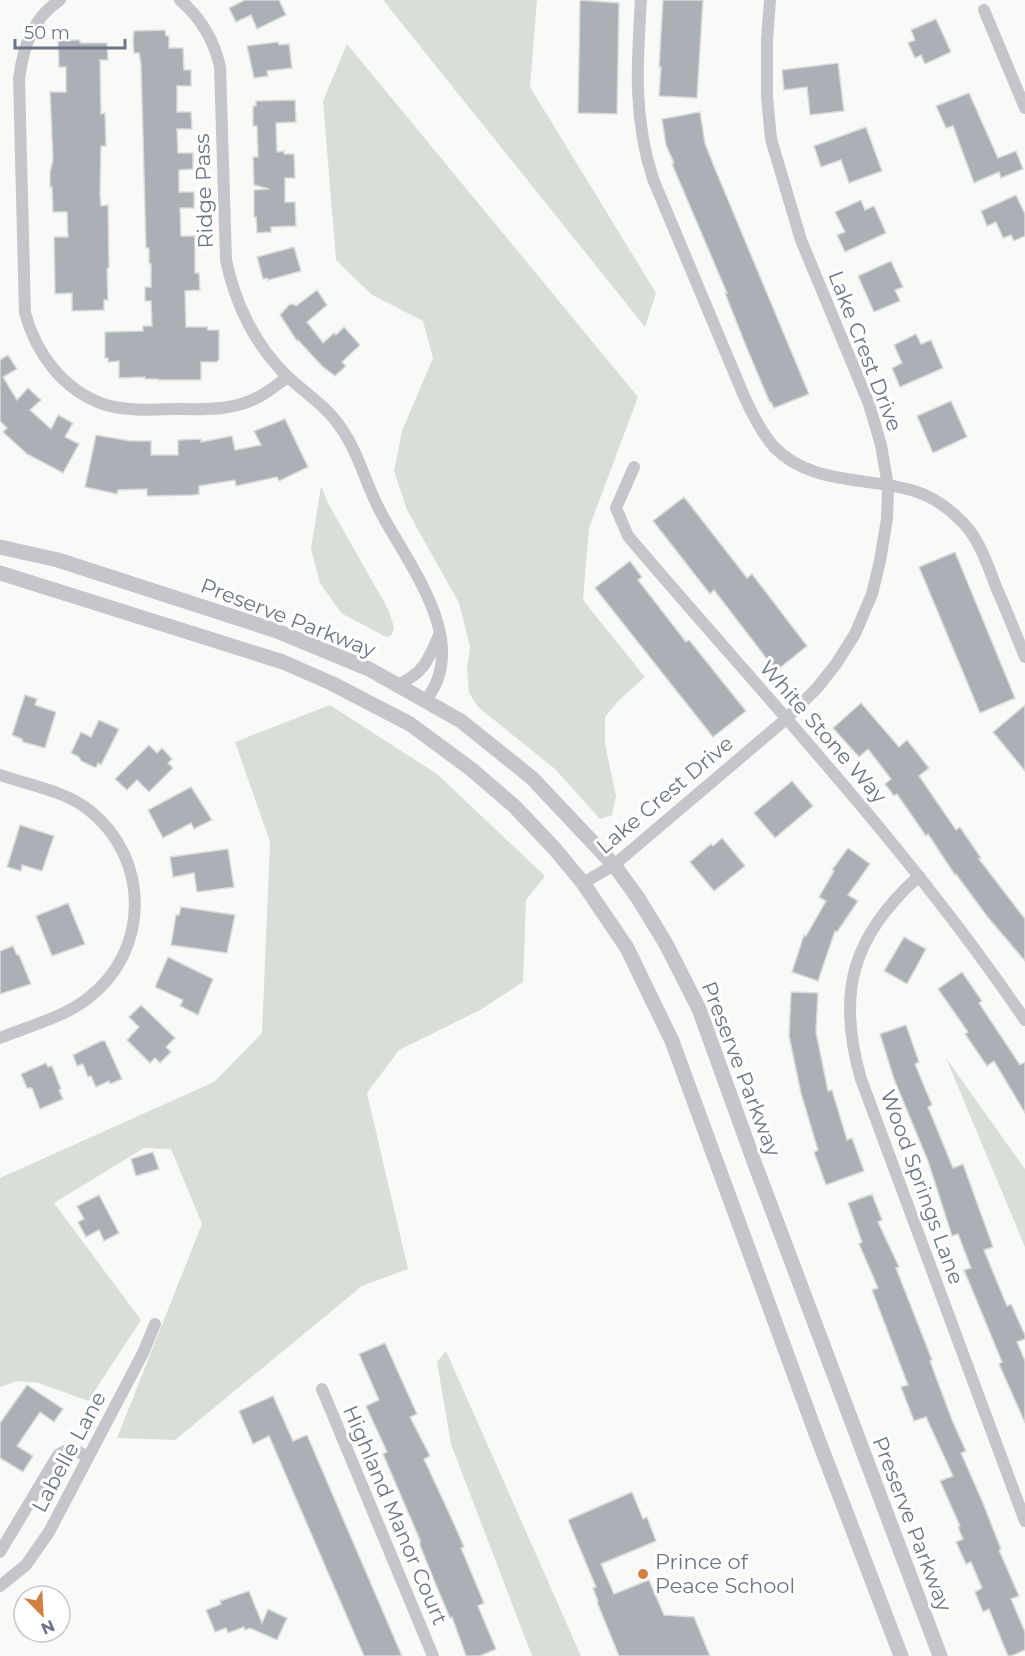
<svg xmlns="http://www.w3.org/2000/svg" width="1025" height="1656" viewBox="0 0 1025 1656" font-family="Montserrat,sans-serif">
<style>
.green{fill:#d9ded8}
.building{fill:#abb0b7;stroke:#dbdcda;stroke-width:1.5}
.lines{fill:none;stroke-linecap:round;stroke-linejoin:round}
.minor{stroke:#c4c6cb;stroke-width:12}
.tertiary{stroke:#c4c6cb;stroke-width:15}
.poi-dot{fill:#d18041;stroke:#fff;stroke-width:2}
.labels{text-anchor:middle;stroke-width:6;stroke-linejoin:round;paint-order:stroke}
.street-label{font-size:21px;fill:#6c7585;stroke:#fff}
.poi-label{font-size:21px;fill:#6c7585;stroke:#fff;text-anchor:start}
</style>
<rect width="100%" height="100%" fill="#f9faf8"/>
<!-- green -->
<g class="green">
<path d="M383,0H537L530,87L656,293L645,327Z"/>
<path d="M347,44L638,397L589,528L583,600L645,677L619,700L605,717V744L616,796L612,815L600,819L555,769L478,707L469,693L467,670L470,647L459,603L407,510L394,471L402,431L433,358L423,321L372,295L336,260L323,101Z"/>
<path d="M321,486L329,505L388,609L394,627L392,635L386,637L341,613L320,583L311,549Z"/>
<path d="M330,705L437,774L545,876L526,900L523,982L480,1010L399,1050L367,1093L408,1269L362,1286L175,1440L117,1438L202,1224L171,1149L144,1148L54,1203L141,1320L88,1401L39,1383L18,1381L0,1387V1178L214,1082L262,1033L270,842L235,742Z"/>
<path d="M946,1058L1025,1169V1247Z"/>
<path d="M446,1351L581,1656H532L451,1444L437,1362Z"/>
</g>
<!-- building -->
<g class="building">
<path d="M245,0H279L286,15L257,29L251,15L236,22L229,8Z"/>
<path d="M580,0L619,3L617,114L578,113Z"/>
<path d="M663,0H703L697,98L659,96L661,67H659Z"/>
<path d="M936,19L951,52L925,64L921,55L915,58L908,43L915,40L911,30Z"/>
<path d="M165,30L166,36H169V48H183L184,70H191V86H177V112H191L192,129H177L178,153H193V169L179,170V192H194V208H180L181,236H195V273H199L200,290L185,291L186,327H207L208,330H219V359L217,362H201V380H158V379H145V377L119,378V361L108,362V358H105V332L143,331V326H152L151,301H145V287H151V264H149V248H146L141,65L139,53H134L133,42L134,31Z"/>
<path d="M58,40H80V43H107L108,60H100L101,114L105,113L106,146H101L100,194L101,206L108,205L109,268L107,269L108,300H104V310L72,311V293L55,294L54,237H68L67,212H53L52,187H50V172L53,160L50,92H66V67H59Z"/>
<path d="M278,42L279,45L289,44L292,68L267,71L268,76L254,78L247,46Z"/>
<path d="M838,63L844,111L810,115L807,87L784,90L782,70Z"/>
<path d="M969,93L998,158L1016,151L1023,169L1001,178L999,172L974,183L953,126L946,128L936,106Z"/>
<path d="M295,100L296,122L276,123L277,152L284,151V154H294L295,178H285V202H295L296,226L271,227V232L257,233L256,217H254V190L269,189L254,185L253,157H258L257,126H253V106H256V101Z"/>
<path d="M700,112L705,143L713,164L809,394L774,408L771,402L770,403L746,346L725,293H727L672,164L674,163L666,145L662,119Z"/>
<path d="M866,127L882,171L849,183L841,160L821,167L814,146Z"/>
<path d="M1016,195L1025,214V236L1014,241L1011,235L1003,238L996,222L987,226L981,211Z"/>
<path d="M861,200L865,210L874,206L886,233L845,252L837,235L845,232L835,212Z"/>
<path d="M294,247L301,271L268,280L267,278L263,279L257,257Z"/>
<path d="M891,261L903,287L895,290L900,301L874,312L858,276Z"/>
<path d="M317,290L327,305L307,322L323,343L334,333L336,335L344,327L360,345L342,362L346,366L335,376L322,366L298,340L297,341L280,315L289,305L294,304L296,306Z"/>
<path d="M916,334L921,344L931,340L943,368L900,387L892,368L902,363L894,345Z"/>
<path d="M8,355L17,369L3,377L17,400L28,388L41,400L30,410L51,429L58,415L73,423L65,437L79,444L63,473L27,454L3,432L7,428L0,421V360Z"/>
<path d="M951,401L967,437L933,453L917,416Z"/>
<path d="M285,419L308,467L279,481L277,477L236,486L235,480L199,486V494L193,495L147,496V489L118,490L117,494L85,487L96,435L130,441H151V455H178V440L201,439V442L232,436L235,450L261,445L254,431Z"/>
<path d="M684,497L747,578L752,574L807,646L776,671L714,590L710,594L653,521Z"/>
<path d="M955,552L1015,698L980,713L919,567Z"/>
<path d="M630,561L642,577L638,580L686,642L689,640L746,711L713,737L595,588Z"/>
<path d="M25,695L37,699L35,705L56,712L45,748L23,742L22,739L12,735Z"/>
<path d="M861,703L899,747L907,740L929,768L919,776L956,830L960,827L981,858L979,859L1025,919V961L986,915L956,874L955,875L928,834L926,836L897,794L894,796L885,784L891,779L868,749L859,757L833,728Z"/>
<path d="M1025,705V771L993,732Z"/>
<path d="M99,720L119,729L101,765L98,763L96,768L81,761L79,757L71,753L81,732L91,737Z"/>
<path d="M149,745L157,753L162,748L172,759L168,763L173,768L149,792L137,780L127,790L115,779Z"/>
<path d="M792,781L813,806L775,838L754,813Z"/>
<path d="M191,787L212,820L194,829L191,823L163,838L148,810Z"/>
<path d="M20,825L54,836L42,871L22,865L21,871L7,867Z"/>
<path d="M722,838L745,866L714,891L690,862L711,844L713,846Z"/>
<path d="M848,848L870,864L848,895L858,901L837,932L835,931L818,981L792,972L804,935L806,936L826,901L819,897L834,871L832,870Z"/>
<path d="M228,849L234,887L197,892L194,873L173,877L170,857Z"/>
<path d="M68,903L85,944L52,956L36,916Z"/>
<path d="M181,907L235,915L227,953L171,945L176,915H179Z"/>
<path d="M904,937L926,949L907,984L884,971Z"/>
<path d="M13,946L17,955H19L31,984L0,994V951Z"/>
<path d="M168,957L213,979L198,1015L180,1006L183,1000L155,987Z"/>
<path d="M962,972L982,1001L979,1003L1020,1065L1025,1062V1113L994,1061L987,1066L965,1034L968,1032L938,989Z"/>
<path d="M791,992L818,993L816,1032L828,1091L832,1090L847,1140L852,1138L864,1171L826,1185L814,1152L818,1150L801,1093L789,1036Z"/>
<path d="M141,1005L175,1038L166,1047L171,1052L160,1063L155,1058L150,1063L127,1040L139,1027L129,1017Z"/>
<path d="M906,1025L919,1062L915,1064L932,1105L928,1107L953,1168L963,1164L993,1247L984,1250L1007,1306L1011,1304L1025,1335V1339L1017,1342L1025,1361V1423L999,1364L1002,1362L964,1270L971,1268L958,1234L952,1236L928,1161L894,1079L880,1034Z"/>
<path d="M101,1041H105L122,1079L110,1084L109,1081L96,1087L91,1076L88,1077L83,1064L77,1066L73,1055Z"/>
<path d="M46,1063L48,1067L52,1066L61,1089L59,1090L63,1099L40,1109L32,1088H27L21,1074Z"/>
<path d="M153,1152L159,1169L136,1176L131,1159Z"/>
<path d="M872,1194L882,1220L878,1222L899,1267L896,1268L932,1360L930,1361L952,1420L966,1451L961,1453L983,1503L1001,1549L999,1550L1019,1596L1011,1599L1025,1632V1650L1011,1656H1008L989,1609L983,1612L975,1592L982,1588L971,1562L966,1564L956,1542L963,1539L958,1527L960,1526L940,1481L953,1476L926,1417L914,1421L901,1387L908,1385L872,1290L878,1288L859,1244L862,1242L848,1203Z"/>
<path d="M99,1195L119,1233L104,1241L99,1230L86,1237L78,1222L84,1219L77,1206Z"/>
<path d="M385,1343L417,1414L410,1417L430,1456L424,1459L455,1526L464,1547L461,1548L484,1603L478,1606L496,1649L480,1656H466L452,1617L450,1618L431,1573L420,1545V1540L383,1454L387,1452L366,1406L379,1400L359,1354Z"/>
<path d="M27,1385L63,1409L54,1422L40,1412L17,1446L33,1456L23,1472L0,1458V1423Z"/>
<path d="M273,1396L293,1441L307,1435L402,1656H364L269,1436L253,1444L239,1411Z"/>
<path d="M632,1492L643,1519L647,1517L656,1541L601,1564L614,1594L649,1580L664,1615L694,1617L710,1656H619L597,1602L598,1601L593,1588L596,1587L568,1520Z"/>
<path d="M249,1591L262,1623L268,1609L287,1618L277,1640L250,1628L245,1630L244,1627L228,1633L226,1628L215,1632L206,1610L221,1604L220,1601Z"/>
</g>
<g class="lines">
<!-- minor -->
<g class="minor">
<path d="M60,0C32,18 23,48 19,79L25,313C36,353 62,389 103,404C125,411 149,410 172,409C202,409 234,412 262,395C271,390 279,383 288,377"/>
<path d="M180,0C201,18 214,40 220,67L226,260C235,304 256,347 289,378C307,394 328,408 341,428C358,452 365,481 378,507C405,561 474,642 425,701"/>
<path d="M641,0C637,63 633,118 653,179L744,396C752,414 761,432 774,447C811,485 865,477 911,490C929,495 945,505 958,518C979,536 987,564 997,589C1007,612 1016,634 1025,657"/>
<path d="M984,10L1025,108"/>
<path d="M634,467L616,508L628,536C763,695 908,847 1025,1020"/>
<path d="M397,685C423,674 428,661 439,635"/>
<path d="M0,775C29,785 65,791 89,810C151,859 150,952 87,999C64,1017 27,1027 0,1038"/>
<path d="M919,876C852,936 836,993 861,1079L1025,1521"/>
<path d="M583,883L614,865L786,719L817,688L836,664L855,634L872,594L880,561L887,519L888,486L881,445L869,404L801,240L771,139L767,97V39L770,0"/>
<path d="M322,1389L433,1656"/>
<path d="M0,1552L58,1455C71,1445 76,1451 88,1457"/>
<path d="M0,1586L26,1565L49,1532L143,1353L155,1324"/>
</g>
<!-- tertiary -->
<g class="tertiary">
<path d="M0,547L58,560L277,631L369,669L461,721L532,778L614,865L638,898L666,944L699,1009L756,1167L940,1656"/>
<path d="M0,573L283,662L331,683L410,724L471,769L515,807L554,848L583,883L627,948L672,1041L815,1431L901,1656"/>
</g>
</g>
<!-- markers -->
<circle class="poi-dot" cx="643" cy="1574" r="6"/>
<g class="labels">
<!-- street labels -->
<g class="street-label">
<text transform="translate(204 191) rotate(-92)" y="7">Ridge Pass</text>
<text transform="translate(865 351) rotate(69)" y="7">Lake Crest Drive</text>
<text transform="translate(288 618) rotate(21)" y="7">Preserve Parkway</text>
<text transform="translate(823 732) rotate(49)" y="7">White Stone Way</text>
<text transform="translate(665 795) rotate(-40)" y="7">Lake Crest Drive</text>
<text transform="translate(741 1069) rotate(69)" y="7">Preserve Parkway</text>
<text transform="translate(922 1187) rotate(70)" y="7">Wood Springs Lane</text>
<text transform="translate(69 1452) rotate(-62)" y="7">Labelle Lane</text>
<text transform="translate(395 1515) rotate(67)" y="7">Highland Manor Court</text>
<text transform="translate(912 1524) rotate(69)" y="7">Preserve Parkway</text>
</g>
<!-- poi labels -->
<g class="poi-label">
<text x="655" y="1569">Prince of<tspan x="655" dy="24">Peace School</tspan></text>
</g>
</g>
<!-- north arrow -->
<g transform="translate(42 1614) rotate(156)"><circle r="28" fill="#ffffff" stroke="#c4c8ce" stroke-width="1.5"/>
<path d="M0-4.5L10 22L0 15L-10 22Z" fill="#d18041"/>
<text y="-9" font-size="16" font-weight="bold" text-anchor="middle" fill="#6c7585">N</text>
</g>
<!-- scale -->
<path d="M15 39v9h110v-9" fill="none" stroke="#6c7585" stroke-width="3"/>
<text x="24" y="39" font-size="18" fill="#6c7585" stroke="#ffffff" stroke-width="4.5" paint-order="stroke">50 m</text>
</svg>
